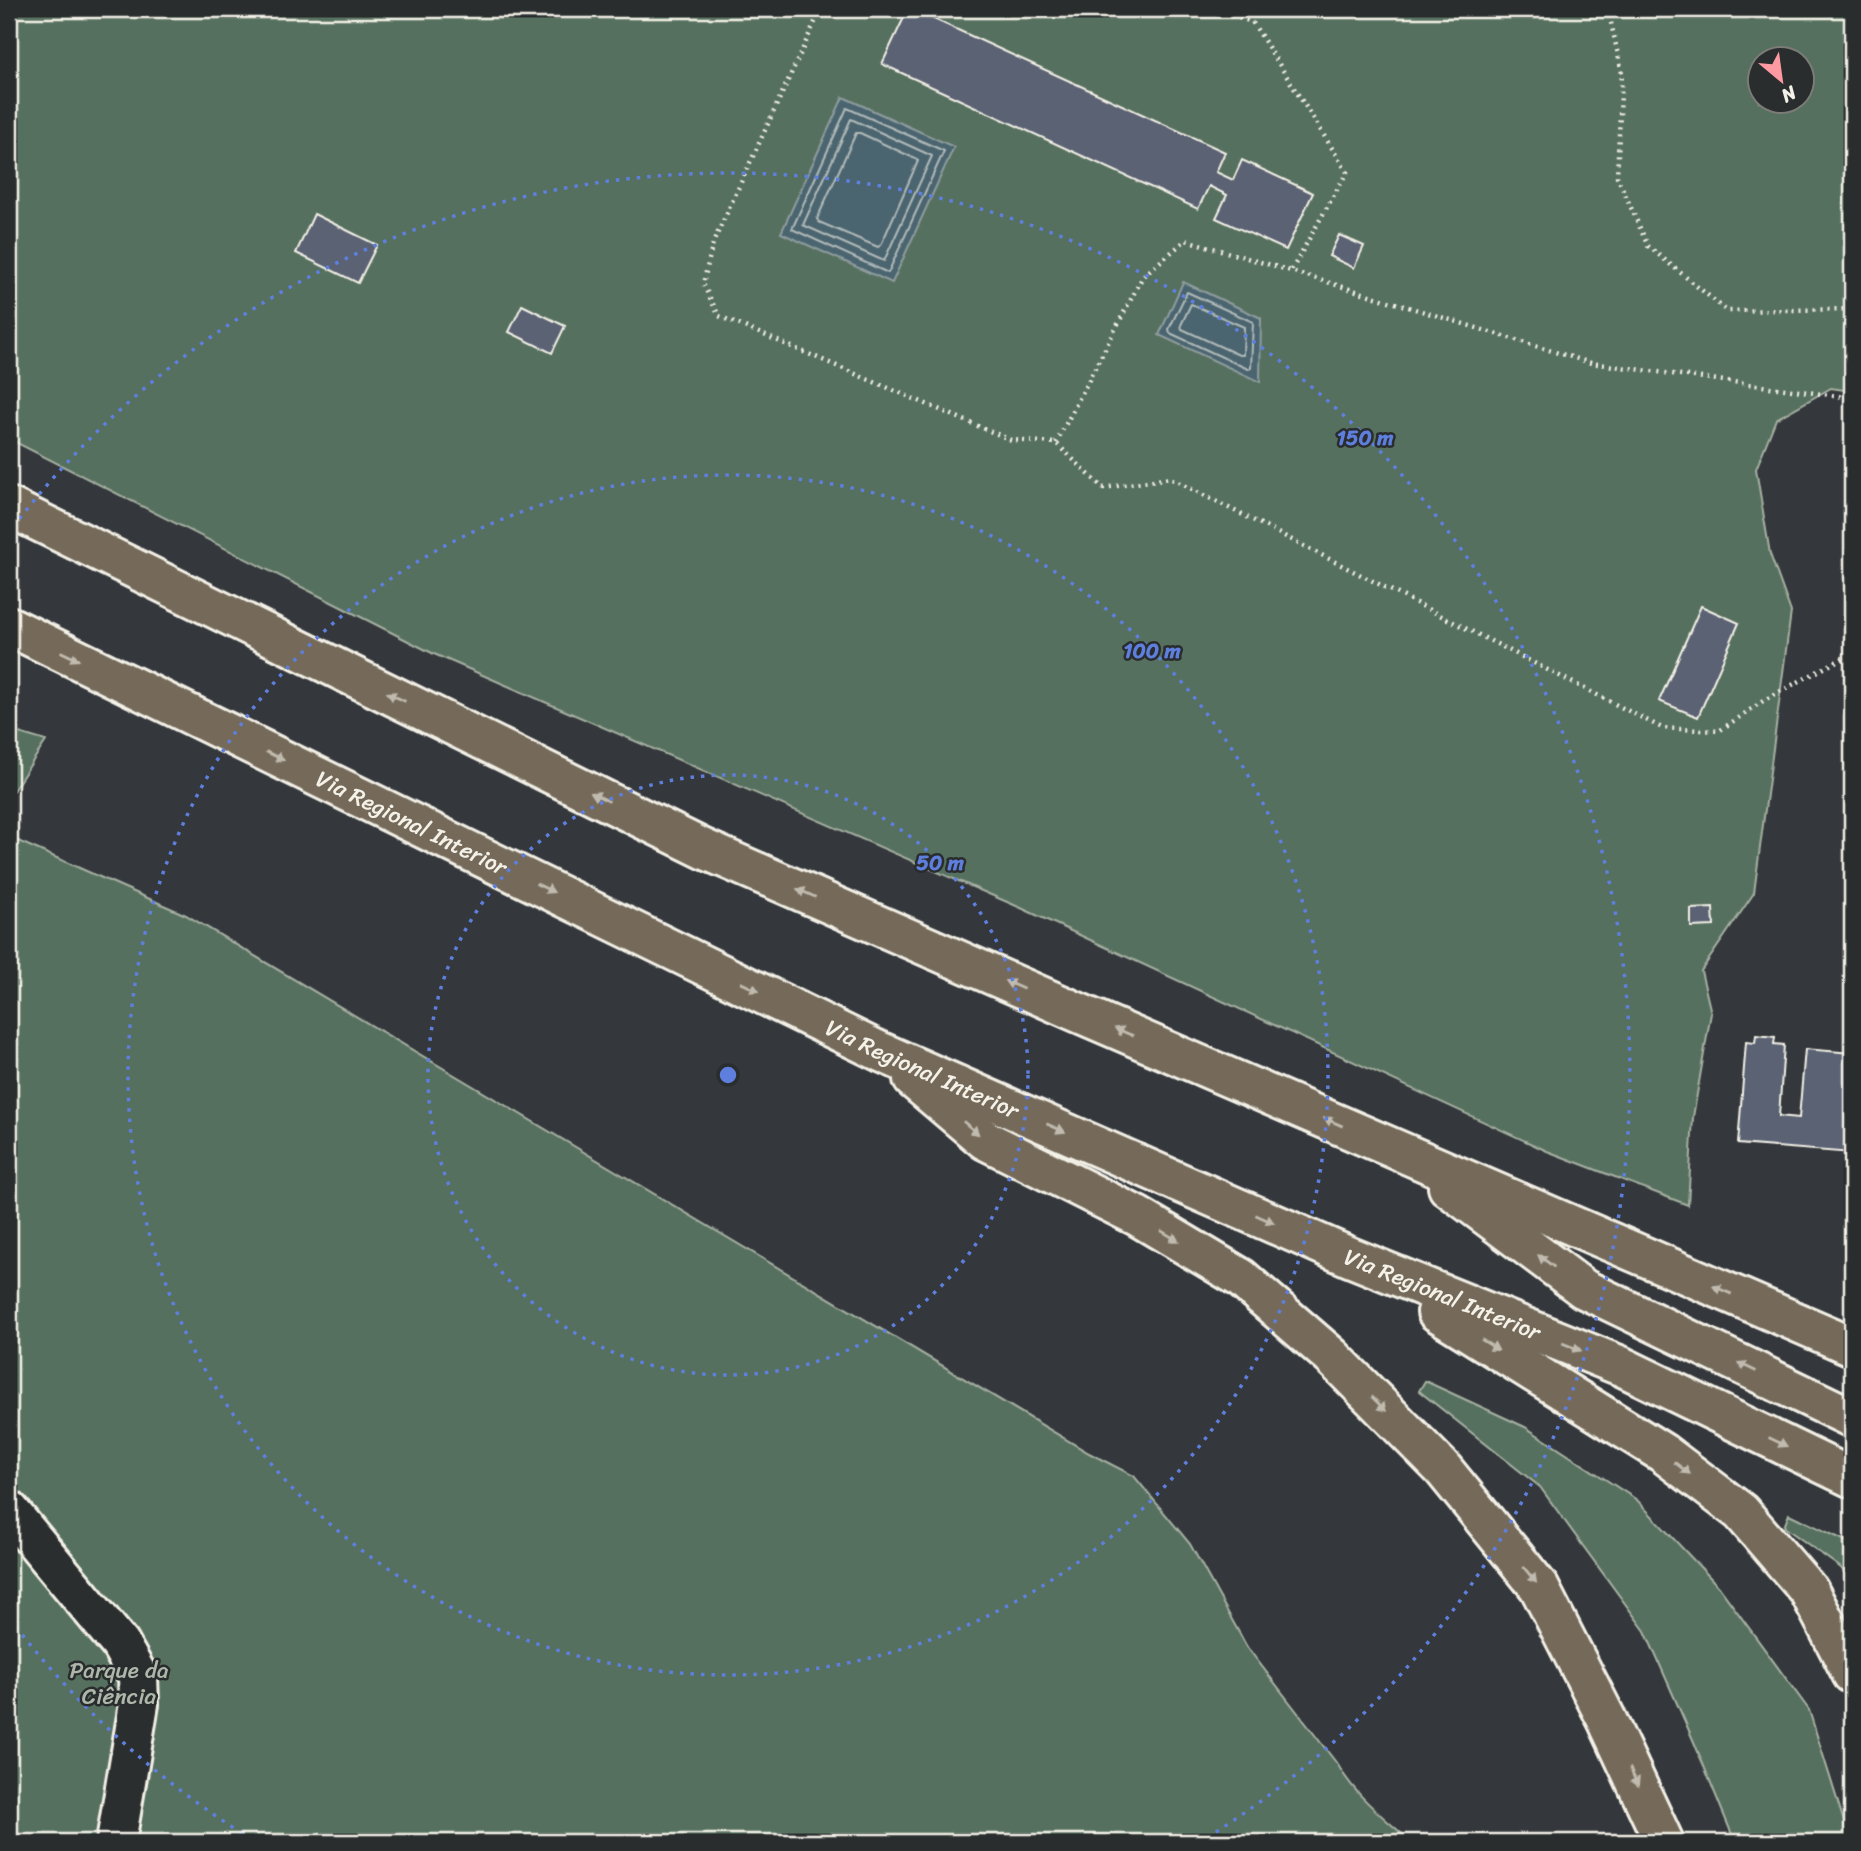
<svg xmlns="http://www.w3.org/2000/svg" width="1861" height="1851" viewBox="0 0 1861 1851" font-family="Sriracha,sans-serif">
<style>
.green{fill:#57705e;stroke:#a6b0a3;stroke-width:2;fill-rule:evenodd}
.water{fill:#4b656f;stroke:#8f9d9f;stroke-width:2}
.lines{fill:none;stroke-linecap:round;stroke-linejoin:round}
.shore{stroke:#b0b9b8;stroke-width:2}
.building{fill:#5a6273;stroke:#f4f1e8;stroke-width:2}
.minor-casing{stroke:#f4f1e8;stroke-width:44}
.highway-casing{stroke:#f4f1e8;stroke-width:44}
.path{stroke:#f4f1e8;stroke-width:4.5;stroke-dasharray:2 5;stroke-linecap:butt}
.minor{stroke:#2a2d2e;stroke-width:38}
.highway{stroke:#746a5a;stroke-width:38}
.oneway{fill:#c1bbaf}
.ring{fill:none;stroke:#5e7fdd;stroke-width:3.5;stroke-dasharray:3.5 7}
.labels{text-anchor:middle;stroke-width:5;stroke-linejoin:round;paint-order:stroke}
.street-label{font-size:23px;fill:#f4f1e8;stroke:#2a2d2e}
.park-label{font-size:23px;fill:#adb7aa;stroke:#2a2d2e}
.centre{fill:#5e7fdd;stroke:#2a2d2e;stroke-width:3.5}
.ring-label{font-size:21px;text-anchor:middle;font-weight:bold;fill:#5e7fdd;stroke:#2a2d2e;stroke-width:5;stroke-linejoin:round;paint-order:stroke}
</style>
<rect width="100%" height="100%" fill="#34383c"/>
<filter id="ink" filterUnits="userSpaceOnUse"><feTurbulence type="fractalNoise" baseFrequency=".0143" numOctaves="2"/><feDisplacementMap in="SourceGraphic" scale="14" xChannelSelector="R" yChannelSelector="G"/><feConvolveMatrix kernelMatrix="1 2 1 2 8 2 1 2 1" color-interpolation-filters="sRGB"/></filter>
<g filter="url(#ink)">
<!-- green -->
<g class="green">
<path d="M9,9H1852V391L1831,388L1776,419L1756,469L1770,554L1791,612L1754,893L1701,971L1711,1013L1693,1117L1688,1205L1547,1151L1021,908L434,654L9,439ZM1759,60H1801V102H1759Z"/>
<path d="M9,730L46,741L9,797Z"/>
<path d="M9,837L186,915L1089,1453L1134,1476L1190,1544L1247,1647L1338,1765C1355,1796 1385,1818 1411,1842H9Z"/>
<path d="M1425,1381L1525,1427L1637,1500L1719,1587L1809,1710L1845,1825L1847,1842H1735L1694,1742L1645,1631L1540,1487L1419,1391Z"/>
<path d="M1789,1514L1852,1544V1584L1841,1568L1784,1527Z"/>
</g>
<!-- water -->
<g class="water">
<path d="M843,97L954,147L892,283L781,233Z"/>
<path d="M1183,282L1261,318L1260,382L1159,335Z"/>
</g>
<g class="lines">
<!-- shore -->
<g class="shore">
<path d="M847,108L944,151L888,273L792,229Z"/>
<path d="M851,119L932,156L884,261L803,225Z"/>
<path d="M856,133H860L916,159L918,161L881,245L878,247L819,222L817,219Z"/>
<path d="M1187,292L1253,322L1251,368L1248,369L1170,333L1169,329Z"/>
<path d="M1191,304L1244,327L1243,355H1239L1182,329L1181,325Z"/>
</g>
</g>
<!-- building -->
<g class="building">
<path d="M908,9H928L925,15L1225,152L1216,172L1233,180L1242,160L1313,193L1286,250L1216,218L1227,195L1209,186L1198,209L882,64Z"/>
<path d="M314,214L377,245L358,283L296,253Z"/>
<path d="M1339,235L1364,246L1354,268L1329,256Z"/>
<path d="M522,305L565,326L552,353L509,332Z"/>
<path d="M1701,606L1739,623L1698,717L1659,701Z"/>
<path d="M1713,908L1714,926L1691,927V909Z"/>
<path d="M1756,1035L1775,1037L1774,1044L1784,1045L1779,1116L1799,1118L1805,1049L1852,1053V1153L1738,1144L1746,1042L1755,1043Z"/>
</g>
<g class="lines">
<defs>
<path id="minor" d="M9,1510L120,1644L138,1676L139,1704L116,1842"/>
<g id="highway">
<path d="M9,507L704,849L1077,1012L1852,1346"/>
<path id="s1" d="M9,626L881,1052L1350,1257L1621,1366L1852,1478"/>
<path d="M913,1079L985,1140L1137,1216L1241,1278L1331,1356L1443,1469L1539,1587L1607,1720L1664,1842"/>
<path d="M1448,1187L1584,1289L1852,1418"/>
<path d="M1437,1312L1663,1453L1741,1512L1809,1591L1852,1674"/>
</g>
</defs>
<!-- minor casing -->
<use href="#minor" class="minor-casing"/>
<!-- highway casing -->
<use href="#highway" class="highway-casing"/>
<!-- path -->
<g class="path">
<path d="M821,9L713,243L703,284L719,316L1011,440L1056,443L1103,488L1170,478L1662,728L1719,731L1766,699L1843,658H1852"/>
<path d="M1220,9L1253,23"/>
<path d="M1256,9L1253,23L1347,172L1291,271L1591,363L1852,398"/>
<path d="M1608,9L1622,73L1617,176L1648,246L1727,311L1852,309"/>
<path d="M1056,443L1143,276L1186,240L1291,271"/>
</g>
<!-- minor -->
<use href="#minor" class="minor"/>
<!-- highway -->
<use href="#highway" class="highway"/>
</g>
<!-- one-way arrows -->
<defs><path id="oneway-solid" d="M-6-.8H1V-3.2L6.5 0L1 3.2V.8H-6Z" transform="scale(1.75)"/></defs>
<g class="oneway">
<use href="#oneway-solid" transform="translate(70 656) rotate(26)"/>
<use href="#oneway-solid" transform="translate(396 697) rotate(-154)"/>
<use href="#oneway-solid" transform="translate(275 756) rotate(26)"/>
<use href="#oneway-solid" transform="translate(600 797) rotate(-154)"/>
<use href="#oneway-solid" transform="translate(545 888) rotate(26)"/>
<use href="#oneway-solid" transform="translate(806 893) rotate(-156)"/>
<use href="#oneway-solid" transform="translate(1014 985) rotate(-156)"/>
<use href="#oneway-solid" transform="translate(750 987) rotate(26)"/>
<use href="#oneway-solid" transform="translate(1124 1032) rotate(-157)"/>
<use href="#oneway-solid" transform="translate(1333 1122) rotate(-157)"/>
<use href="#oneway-solid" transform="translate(971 1128) rotate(40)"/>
<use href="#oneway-solid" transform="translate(1056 1128) rotate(24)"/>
<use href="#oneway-solid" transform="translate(1265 1219) rotate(24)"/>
<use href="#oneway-solid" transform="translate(1170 1236) rotate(31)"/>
<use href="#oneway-solid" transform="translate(1546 1261) rotate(-143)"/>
<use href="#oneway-solid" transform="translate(1722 1290) rotate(-157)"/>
<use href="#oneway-solid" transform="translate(1490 1345) rotate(32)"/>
<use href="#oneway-solid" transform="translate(1572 1347) rotate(22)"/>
<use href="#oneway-solid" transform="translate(1747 1367) rotate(-154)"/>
<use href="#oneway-solid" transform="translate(1379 1404) rotate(45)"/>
<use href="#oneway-solid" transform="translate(1778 1442) rotate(26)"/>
<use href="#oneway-solid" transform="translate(1682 1468) rotate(37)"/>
<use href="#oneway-solid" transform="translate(1530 1575) rotate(51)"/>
<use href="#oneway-solid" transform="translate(1634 1777) rotate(65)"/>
</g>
</g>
<!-- distance rings -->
<g class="ring">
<circle cx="728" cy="1075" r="300"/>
<circle cx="728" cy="1075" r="600"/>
<path d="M251 1839A901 901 0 0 1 13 1623M13 527A901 901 0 1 1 1205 1839"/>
</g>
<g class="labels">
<!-- street labels -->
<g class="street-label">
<text dy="8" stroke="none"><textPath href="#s1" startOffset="448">Via Regional Interior</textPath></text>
<text dy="8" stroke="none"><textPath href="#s1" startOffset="1015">Via Regional Interior</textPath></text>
<text dy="8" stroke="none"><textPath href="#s1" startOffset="1582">Via Regional Interior</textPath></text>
</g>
<!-- park labels -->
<g class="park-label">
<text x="119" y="1678">Parque da<tspan x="119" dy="26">Ciência</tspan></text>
</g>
</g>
<circle cx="728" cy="1075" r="10" class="centre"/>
<g class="ring-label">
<text x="1365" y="445">150 m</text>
<text x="1152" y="658">100 m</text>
<text x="940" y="870">50 m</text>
</g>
<!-- margin -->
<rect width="1861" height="1851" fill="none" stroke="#2a2d2e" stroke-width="35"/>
<rect x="18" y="18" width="1826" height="1816" fill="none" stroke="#f4f1e8" stroke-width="2.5" filter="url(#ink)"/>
<!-- north arrow -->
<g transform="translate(1781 80) rotate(151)"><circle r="33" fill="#2a2d2e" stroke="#7b7b78" stroke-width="2"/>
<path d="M0-5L12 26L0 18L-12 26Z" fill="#ff9aa2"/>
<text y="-10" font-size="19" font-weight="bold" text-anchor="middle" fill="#f4f1e8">N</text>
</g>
</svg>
